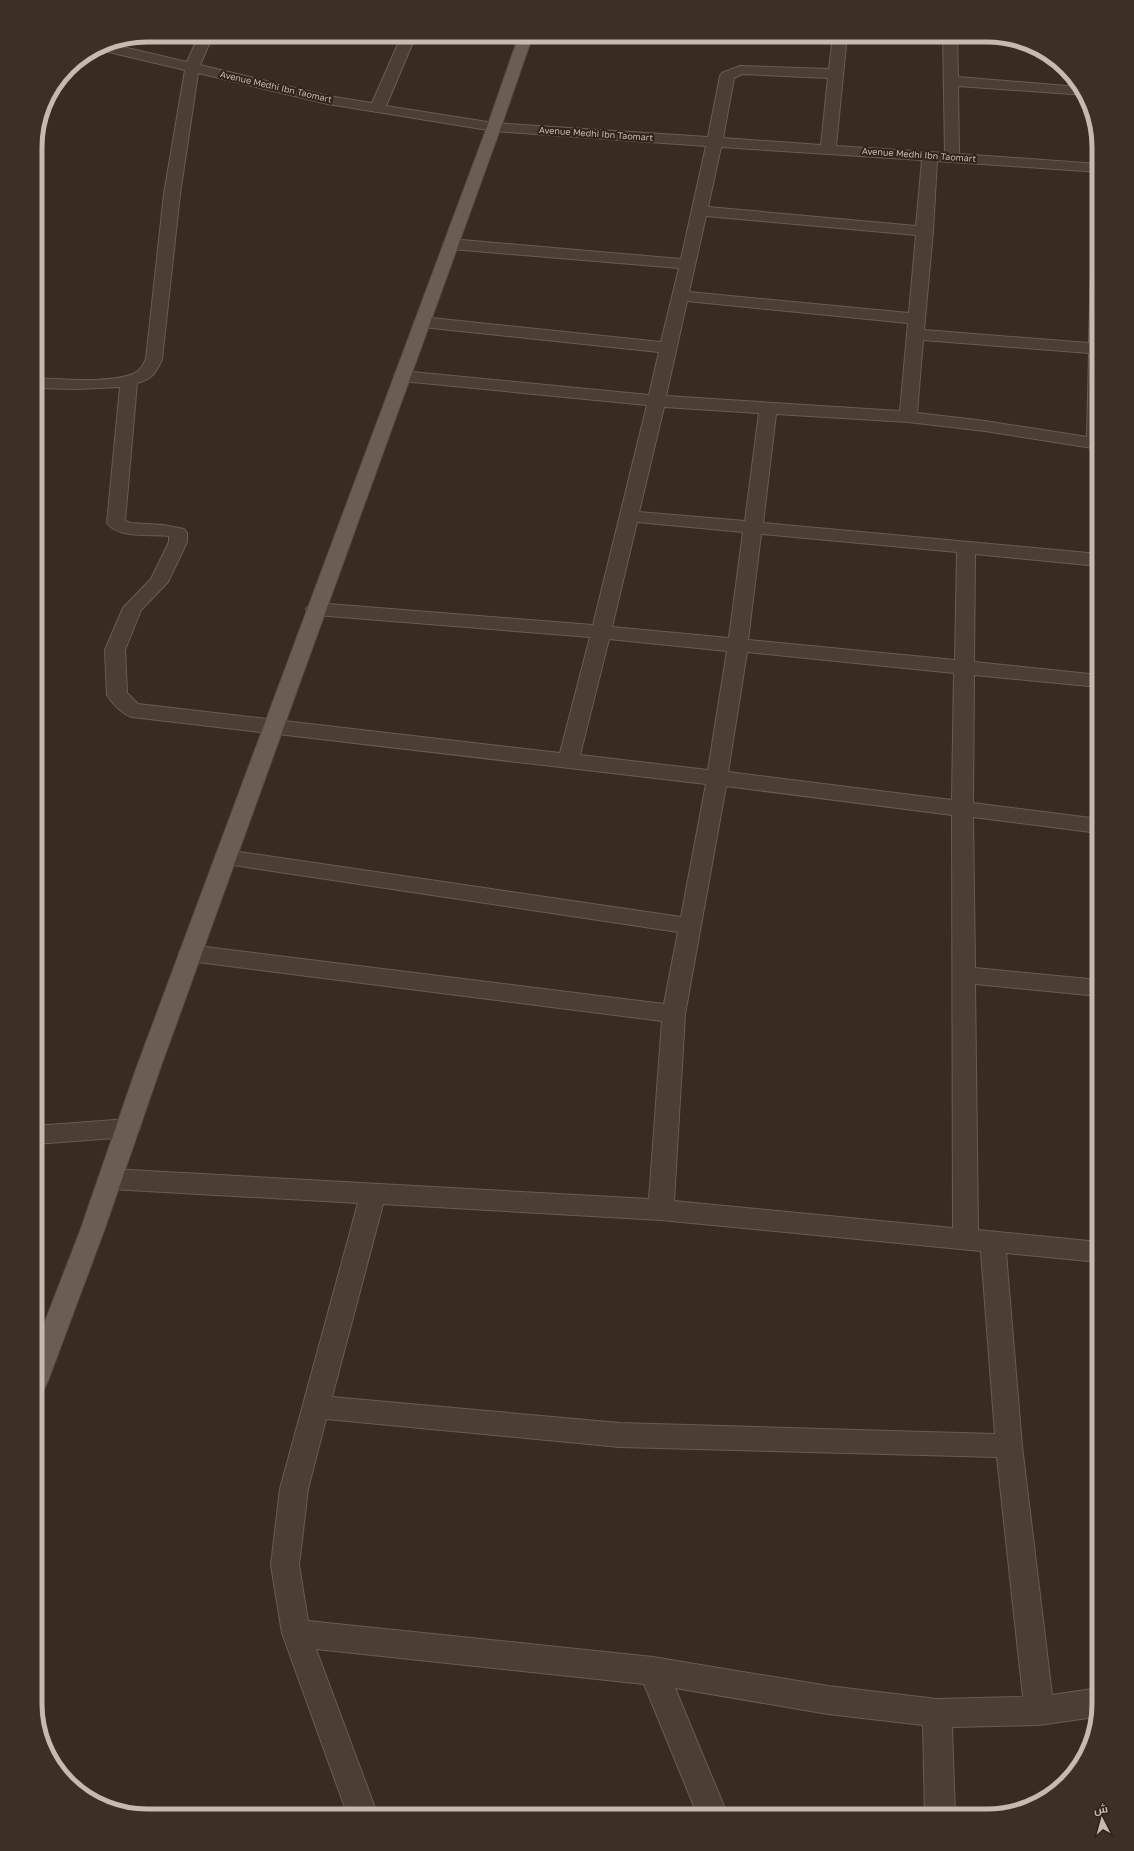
<svg xmlns="http://www.w3.org/2000/svg" width="1134" height="1851" viewBox="0 0 1134 1851" font-family="'Golos Text',Cairo,sans-serif">
<style>
.lines{fill:none;stroke-linecap:round;stroke-linejoin:round}
.minor-casing{stroke:#685c53;stroke-width:2}
.major-casing{stroke:#53473e;stroke-width:2}
.minor{fill:#4a3e35;fill-rule:evenodd}
.major{fill:#6a5d53;fill-rule:evenodd}
.labels{text-anchor:middle;stroke-width:4;stroke-linejoin:round;paint-order:stroke}
.far-street-label{font-size:9px;fill:#c6bab0;stroke:#2f231a}
.rim{fill:none;stroke:#c6bab0;stroke-width:5}
</style>
<rect width="100%" height="100%" fill="#3a2b21"/>
<g class="lines">
<defs>
<g id="minor">
<path d="M199,35H213L200,65L328,96L372,103L402,35H416L386,106L494,123L708,137L720,76L722,73L740,66L829,69L833,35H847L836,146L945,153L943,35H957L958,77L1079,87L1086,95L958,86L959,154L1099,164V172L937,161L933,231L924,330L1089,343L1091,272L1093,269L1099,267V449L985,431L908,422L776,414L763,523L1099,554V566L975,554L974,662L1099,675V687L974,675L973,803L1099,819V833L973,817L975,968L1099,980V996L975,984L978,1230L1099,1242V1262L1006,1253L1022,1446L1052,1695L1099,1688V1704L1095,1717L1039,1725L952,1727L955,1816H925L923,1725L828,1714L675,1688L728,1816H698L644,1684L316,1649L378,1816H348L282,1633L271,1565L280,1489L358,1203L111,1189L102,1186L99,1179L102,1172L111,1169L649,1199L662,1021L190,961L182,959L179,953L182,947L190,945L664,1004L678,932L226,864L218,862L215,857L218,852L226,850L681,917L706,784L132,717C122,714 113,704 107,695L105,650L123,608L151,579L169,542V536C152,534 118,539 107,523L120,387L77,389L35,388V378C61,379 112,384 135,373C141,370 143,365 146,359L164,194L185,70L96,49L106,43L187,62ZM198,73L328,104L494,131L706,146L681,259L451,239L445,241L443,244L445,247L451,249L679,268L661,342L422,317L416,319L414,322L416,325L422,327L659,352L649,395L402,371L396,372L394,376L396,380L402,381L647,405L593,625L316,603L309,605L306,609L309,613L316,615L590,637L560,753L138,704L127,693L125,650L141,610L168,582L187,542V533L184,529L163,525L131,523L125,521L137,383C152,379 156,373 162,359L180,194ZM742,74L828,78L821,145L723,138L734,78ZM721,147L922,160L916,226L708,207ZM706,216L916,235L909,313L689,292ZM687,301L908,323L900,411L666,396ZM923,340L1089,353L1087,437L985,421L917,413ZM664,407L759,413L745,521L639,512ZM637,522L743,532L729,638L612,627ZM761,534L957,552L955,660L748,640ZM609,639L727,651L708,770L580,755ZM747,652L954,673L952,800L728,772ZM726,786L952,815L953,1228L674,1201L685,1014ZM383,1204L661,1220L981,1251L995,1434L620,1423L332,1397ZM326,1419L620,1447L997,1457L1023,1697L937,1699L828,1686L653,1657L308,1621L299,1565L308,1489Z"/>
<path d="M128,1119L136,1121L140,1128L136,1135L128,1137L35,1144V1126Z"/>
</g>
<path id="major" d="M519,35H533L501,127L160,1069L104,1231L48,1381L44,1389L35,1392V1347L80,1231L136,1069L487,127Z"/>
</defs>
<!-- minor casing -->
<use href="#minor" class="minor-casing"/>
<!-- major casing -->
<use href="#major" class="major-casing"/>
<!-- minor -->
<use href="#minor" class="minor"/>
<!-- major -->
<use href="#major" class="major"/>
</g>
<g class="labels">
<!-- far-street labels -->
<g class="far-street-label">
<text transform="translate(276 87) rotate(13)" y="3">Avenue Medhi Ibn Taomart</text>
<text transform="translate(596 134) rotate(4)" y="3">Avenue Medhi Ibn Taomart</text>
<text transform="translate(919 155) rotate(4)" y="3">Avenue Medhi Ibn Taomart</text>
</g>
</g>
<!-- crop -->
<path d="M0 0H1134V1851H0ZM147 42H987A105 105 0 0 1 1092 147V1704A105 105 0 0 1 987 1809H147A105 105 0 0 1 42 1704V147A105 105 0 0 1 147 42Z" fill="#3b2f26" fill-rule="evenodd"/>
<path class="rim" d="M147 42H987A105 105 0 0 1 1092 147V1704A105 105 0 0 1 987 1809H147A105 105 0 0 1 42 1704V147A105 105 0 0 1 147 42Z"/>
<!-- north arrow -->
<g transform="translate(1102 1819) rotate(354)" stroke="#2f231a" stroke-width="3" paint-order="stroke">
<path d="M0-3L7 15L0 10L-7 15Z" fill="#c6bab0"/>
<text y="-6" font-size="11" font-weight="bold" text-anchor="middle" fill="#c6bab0">ش</text>
</g>
</svg>
